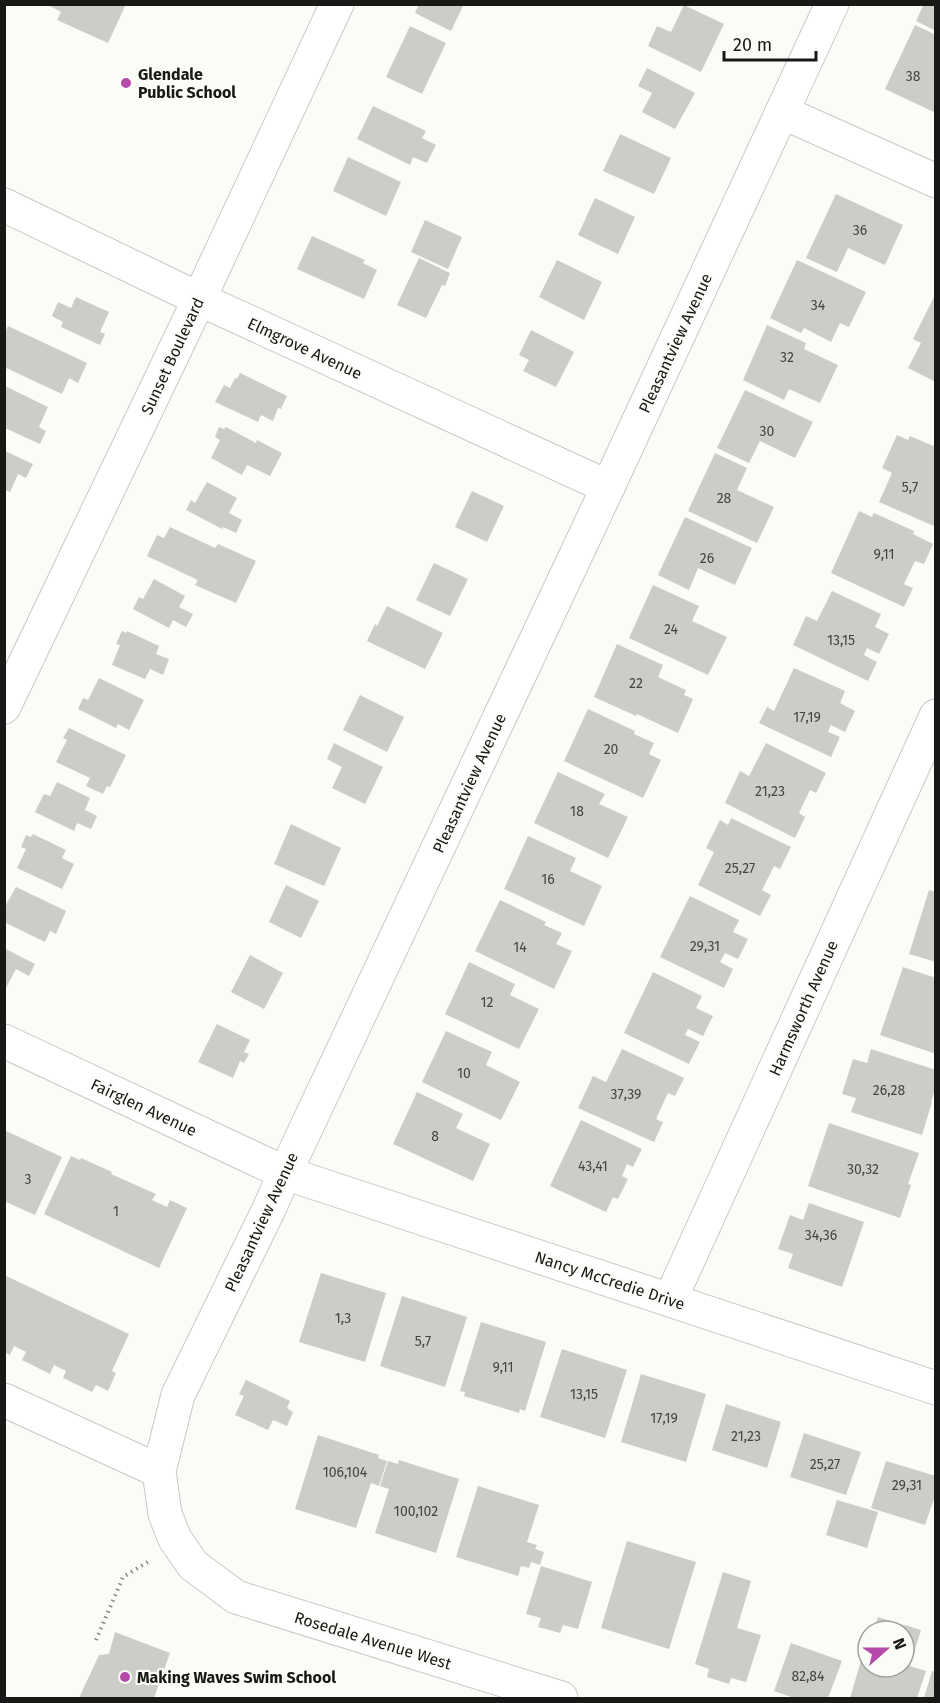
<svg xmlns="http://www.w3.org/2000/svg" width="940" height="1703" viewBox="0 0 940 1703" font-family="'Fira Sans',sans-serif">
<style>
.building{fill:#cdcdc8}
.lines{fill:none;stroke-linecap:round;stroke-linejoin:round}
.minor-casing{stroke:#c8cac6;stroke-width:35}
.path{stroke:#898a87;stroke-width:4;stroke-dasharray:1.5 4.5;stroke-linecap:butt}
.minor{stroke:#fff;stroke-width:33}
.poi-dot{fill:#b54aab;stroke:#fafcf8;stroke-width:2}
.labels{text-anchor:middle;stroke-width:4.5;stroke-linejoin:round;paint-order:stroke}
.number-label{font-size:14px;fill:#454643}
.poi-label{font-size:16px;font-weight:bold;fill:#181917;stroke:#fafcf8;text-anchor:start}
.street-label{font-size:16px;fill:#181917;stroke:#fafcf8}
</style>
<rect width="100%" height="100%" fill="#fafcf8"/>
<!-- building -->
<g class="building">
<path d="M46,4H126L108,43L57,20L61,12Z"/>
<path d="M419,4H464L451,31L415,13Z"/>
<path d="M924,4H936V31L916,21Z"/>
<path d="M684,5L724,24L701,72L648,46L657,26L671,32Z"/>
<path d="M915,25L936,35V113L885,89Z"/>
<path d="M410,26L446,43L422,94L386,77Z"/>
<path d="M647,68L695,93L675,129L642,112L652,93L638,86Z"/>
<path d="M373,106L426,131L422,138L436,145L427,163L413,157L410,165L357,139Z"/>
<path d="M620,134L671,158L654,194L603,171Z"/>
<path d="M348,157L401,182L386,216L333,191Z"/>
<path d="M836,194L903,225L885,265L848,248L837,272L806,258Z"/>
<path d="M595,198L635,217L618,254L578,235Z"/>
<path d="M425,220L462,237L448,269L411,252Z"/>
<path d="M312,236L365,260L363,263L377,270L364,299L297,269Z"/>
<path d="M419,258L450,273L445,286L442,285L426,318L397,305Z"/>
<path d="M557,260L602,282L584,320L539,297Z"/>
<path d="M797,260L866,292L849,327L840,323L831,342L804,328L801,333L770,318Z"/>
<path d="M936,293V382L908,368L921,343L913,339Z"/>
<path d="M76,297L109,312L100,332L105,334L100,345L61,327L63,322L52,316L58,302L71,308Z"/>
<path d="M767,325L806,343L804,349L838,365L820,403L789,389L784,400L743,380Z"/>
<path d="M8,326L87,363L78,383L69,378L62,394L4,367V334Z"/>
<path d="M531,330L574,352L556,387L523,371L529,360L519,355Z"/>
<path d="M240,373L287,396L281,409L278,408L273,421L261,415L258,422L215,402L224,385L230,388L235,378L237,379Z"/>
<path d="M5,386L48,407L39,427L46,431L40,444L5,428Z"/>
<path d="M745,390L813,422L795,458L760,441L749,463L717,448Z"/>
<path d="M219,427L224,429L226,427L256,443L257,440L282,453L270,476L247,465L242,475L211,458L220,440L215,437Z"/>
<path d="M897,435L908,440L910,436L936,447V527L879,502L892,473L882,468Z"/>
<path d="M5,451L33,464L26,478L18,474L10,492L5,490Z"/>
<path d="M715,453L747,468L737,490L774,507L757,543L688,511Z"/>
<path d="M207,482L237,498L229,513L242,520L236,533L223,527L222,529L186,510L191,500L195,503Z"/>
<path d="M472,491L504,506L487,542L455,527Z"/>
<path d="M859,511L872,517L874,513L914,531L913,534L933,544L924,564L915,561L904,584L913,588L904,607L831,573Z"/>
<path d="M685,517L752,548L735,585L698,568L689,590L658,575Z"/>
<path d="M170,527L215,548L218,544L256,561L236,603L195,585L198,580L147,556L157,535L164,538Z"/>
<path d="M434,563L468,579L450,616L416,600Z"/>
<path d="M154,579L185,596L179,607L193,614L186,627L173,620L169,628L133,609L139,597L143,599Z"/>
<path d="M653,585L699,606L692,621L727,637L708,675L629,638Z"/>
<path d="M832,591L881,614L875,627L889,634L879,654L867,648L864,655L877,662L868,681L793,645L806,616L817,621Z"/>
<path d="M387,606L443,633L425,669L367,641L375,624L377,626Z"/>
<path d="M122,631L126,633L127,631L159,646L156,654L169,659L163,675L150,669L145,679L112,665L120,645L116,644Z"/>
<path d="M617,644L663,665L658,677L686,690L684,695L693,699L678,733L637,714L636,716L594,697Z"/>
<path d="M794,668L845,691L840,703L855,711L845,732L831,725L828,732L840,737L831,757L759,723L767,707L774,711Z"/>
<path d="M99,678L144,700L129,730L118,724L116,728L78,709L83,698L88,700Z"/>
<path d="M360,695L404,717L387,752L343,730Z"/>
<path d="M588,709L635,731L634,734L654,743L649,754L661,760L643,798L564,761Z"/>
<path d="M69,728L126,755L110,787L107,786L103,794L86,786L90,778L56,762L67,740L63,738Z"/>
<path d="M334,743L383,767L365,804L332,788L342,767L327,759Z"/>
<path d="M766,743L826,773L816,793L810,790L799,813L805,817L795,838L725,803L740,771L749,776Z"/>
<path d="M558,772L605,794L599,804L628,817L608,858L534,823Z"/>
<path d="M57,782L90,798L85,810L97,816L91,829L77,823L74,831L35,812L44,794L50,796Z"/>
<path d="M731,818L791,847L780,869L774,866L762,890L771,895L760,916L698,885L714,852L706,848L720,820L728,825Z"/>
<path d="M291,824L341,848L324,886L274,864Z"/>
<path d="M33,834L66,850L62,858L74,864L62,889L17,868L26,849L21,847L26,835L31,837Z"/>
<path d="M528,836L576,858L570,871L602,886L584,926L504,889Z"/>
<path d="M286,885L319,901L301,938L269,922Z"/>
<path d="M16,887L66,911L56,934L50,931L45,942L4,922V908Z"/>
<path d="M929,890L936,892V962L909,954Z"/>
<path d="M690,896L739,920L733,932L748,939L738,959L725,953L720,962L733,969L724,988L660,957Z"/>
<path d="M500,900L546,922L544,925L562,933L556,944L572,951L554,989L475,951Z"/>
<path d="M4,948L35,964L29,976L16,969L6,988L4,987Z"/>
<path d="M250,955L283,973L264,1009L231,992Z"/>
<path d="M469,962L515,984L510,995L539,1009L519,1049L445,1014Z"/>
<path d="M903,967L936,978V1054L880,1035Z"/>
<path d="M653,972L702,996L696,1008L713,1016L703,1036L688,1029L685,1035L700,1042L689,1064L624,1033Z"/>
<path d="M217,1024L250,1040L244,1052L249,1054L244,1063L240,1061L233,1078L198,1062Z"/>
<path d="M446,1031L492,1052L486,1065L520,1082L501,1120L422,1082Z"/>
<path d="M622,1049L684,1078L675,1096L668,1093L656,1119L663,1122L654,1142L578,1108L593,1076L606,1082Z"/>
<path d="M871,1049L936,1070V1086L931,1102H932L922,1135L851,1112L856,1098L842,1094L853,1059L867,1063Z"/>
<path d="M417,1092L463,1114L456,1128L490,1144L473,1181L393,1144Z"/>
<path d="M581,1120L642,1149L633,1167L627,1164L622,1176L628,1179L618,1199L613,1197L606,1212L550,1186Z"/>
<path d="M829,1123L919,1153L908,1184L911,1185L900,1218L808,1186Z"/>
<path d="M4,1130L62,1157L35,1215L4,1201Z"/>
<path d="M71,1156L80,1160L81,1158L112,1172L111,1174L156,1194L152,1200L167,1207L170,1200L187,1208L159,1268L44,1214Z"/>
<path d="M809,1203L864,1222L842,1287L788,1268L793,1254L778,1249L790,1215L803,1220Z"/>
<path d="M321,1273L386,1293L365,1362L299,1342Z"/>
<path d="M4,1275L129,1334L112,1371L116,1373L108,1391L96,1385L92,1392L63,1378L66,1371L54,1365L50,1374L22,1360L26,1352L14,1346L10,1355L4,1352Z"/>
<path d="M402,1296L467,1317L445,1387L380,1366Z"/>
<path d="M481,1322L546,1342L525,1411L520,1409L519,1413L464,1396L465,1392L460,1391Z"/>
<path d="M562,1349L627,1370L605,1438L540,1417Z"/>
<path d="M641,1374L706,1394L686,1462L621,1442Z"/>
<path d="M246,1380L290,1401L287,1408L293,1412L287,1426L273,1420L268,1430L235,1415L244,1396L239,1394Z"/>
<path d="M726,1404L781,1422L767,1468L712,1450Z"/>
<path d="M804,1433L861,1452L846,1495L790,1477Z"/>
<path d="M318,1435L379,1455L378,1458L387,1461L379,1486L371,1483L356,1528L295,1509Z"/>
<path d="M399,1460L459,1479L436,1553L375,1533L389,1489L380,1486L388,1461L398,1464Z"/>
<path d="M886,1461L936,1476V1493L925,1525L871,1508Z"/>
<path d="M478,1486L539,1505L527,1542L537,1545L535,1549L544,1552L540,1565L531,1562L529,1568L521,1566L518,1576L456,1557Z"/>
<path d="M837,1500L878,1512L867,1548L826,1535Z"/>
<path d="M627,1541L696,1562L669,1649L601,1628Z"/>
<path d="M541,1566L592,1582L578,1629L563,1625L560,1633L538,1627L541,1618L526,1614Z"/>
<path d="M723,1572L751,1581L737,1628L761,1635L746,1682L731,1678L729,1684L707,1677L709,1669L695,1664Z"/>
<path d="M878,1617L921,1630L910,1666L926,1671L917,1698H850L864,1650L868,1651V1667H904V1631H873Z"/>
<path d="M115,1632L170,1653L154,1698H79L99,1655L109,1654Z"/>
<path d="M791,1643L842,1661L828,1698H790L791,1697L774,1691Z"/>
<path d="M932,1671L936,1672V1698H924Z"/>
</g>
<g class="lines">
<defs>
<g id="minor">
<path d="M782,112L936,181"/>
<path d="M4,205L199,299L608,487"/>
<path d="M4,707L193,312L337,4"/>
<path d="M4,1041L285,1173L936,1388"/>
<path d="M670,1300L936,716"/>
<path d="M4,1400L159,1471"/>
<path d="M561,1698L236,1597L193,1565L175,1539L165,1514L159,1471L178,1395L269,1209L285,1173L608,487L832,4"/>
</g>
</defs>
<!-- minor casing -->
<use href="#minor" class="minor-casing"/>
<!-- path -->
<path class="path" d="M96,1640L123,1577L151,1560"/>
<!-- minor -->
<use href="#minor" class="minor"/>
</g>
<!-- markers -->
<g class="poi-dot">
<circle cx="126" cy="83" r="6"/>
<circle cx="125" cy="1677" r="6"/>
</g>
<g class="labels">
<!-- number labels -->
<g class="number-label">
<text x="913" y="81">38</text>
<text x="860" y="235">36</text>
<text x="818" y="310">34</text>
<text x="787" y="362">32</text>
<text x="767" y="436">30</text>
<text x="910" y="492">5,7</text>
<text x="724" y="503">28</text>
<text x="884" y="559">9,11</text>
<text x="707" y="563">26</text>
<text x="671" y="634">24</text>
<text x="841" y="645">13,15</text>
<text x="636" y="688">22</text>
<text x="807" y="722">17,19</text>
<text x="611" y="754">20</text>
<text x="770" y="796">21,23</text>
<text x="577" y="816">18</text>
<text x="740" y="873">25,27</text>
<text x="548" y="884">16</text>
<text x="705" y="951">29,31</text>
<text x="520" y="952">14</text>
<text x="487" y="1007">12</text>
<text x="464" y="1078">10</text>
<text x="889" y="1095">26,28</text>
<text x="626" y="1099">37,39</text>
<text x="435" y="1141">8</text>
<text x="593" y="1171">43,41</text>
<text x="863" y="1174">30,32</text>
<text x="28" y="1184">3</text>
<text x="116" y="1216">1</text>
<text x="821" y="1240">34,36</text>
<text x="343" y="1323">1,3</text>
<text x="423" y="1346">5,7</text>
<text x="503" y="1372">9,11</text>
<text x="584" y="1399">13,15</text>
<text x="664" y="1423">17,19</text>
<text x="746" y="1441">21,23</text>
<text x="825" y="1469">25,27</text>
<text x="345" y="1477">106,104</text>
<text x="907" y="1490">29,31</text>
<text x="416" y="1516">100,102</text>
<text x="808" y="1681">82,84</text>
</g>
<!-- poi labels -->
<g class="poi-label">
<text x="138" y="80">Glendale<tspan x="138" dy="18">Public School</tspan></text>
<text x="137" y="1683">Making Waves Swim School</text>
</g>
<!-- street labels -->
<g class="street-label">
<text transform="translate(675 343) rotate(-65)" y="6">Pleasantview Avenue</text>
<text transform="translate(305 348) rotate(25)" y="6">Elmgrove Avenue</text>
<text transform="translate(172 356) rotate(-65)" y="6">Sunset Boulevard</text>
<text transform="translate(469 783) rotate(-65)" y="6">Pleasantview Avenue</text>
<text transform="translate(803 1008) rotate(-66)" y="6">Harmsworth Avenue</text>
<text transform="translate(144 1107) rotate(25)" y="6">Fairglen Avenue</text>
<text transform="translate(261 1222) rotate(-65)" y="6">Pleasantview Avenue</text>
<text transform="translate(610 1280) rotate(18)" y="6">Nancy McCredie Drive</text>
<text transform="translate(373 1640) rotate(17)" y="6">Rosedale Avenue West</text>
</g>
</g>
<!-- border -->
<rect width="940" height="1703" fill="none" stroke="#181917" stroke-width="12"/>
<!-- north arrow -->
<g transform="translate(886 1649) rotate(69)"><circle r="28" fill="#fafcf8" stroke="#a0a19e" stroke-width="1.5"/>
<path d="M0-4.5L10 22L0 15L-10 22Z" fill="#b54aab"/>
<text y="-9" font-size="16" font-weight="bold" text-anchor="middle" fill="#181917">N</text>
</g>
<!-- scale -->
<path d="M724 51v9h92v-9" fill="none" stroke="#181917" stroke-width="3"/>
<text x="733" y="51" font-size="18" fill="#181917" stroke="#fafcf8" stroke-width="4.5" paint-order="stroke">20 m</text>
</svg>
